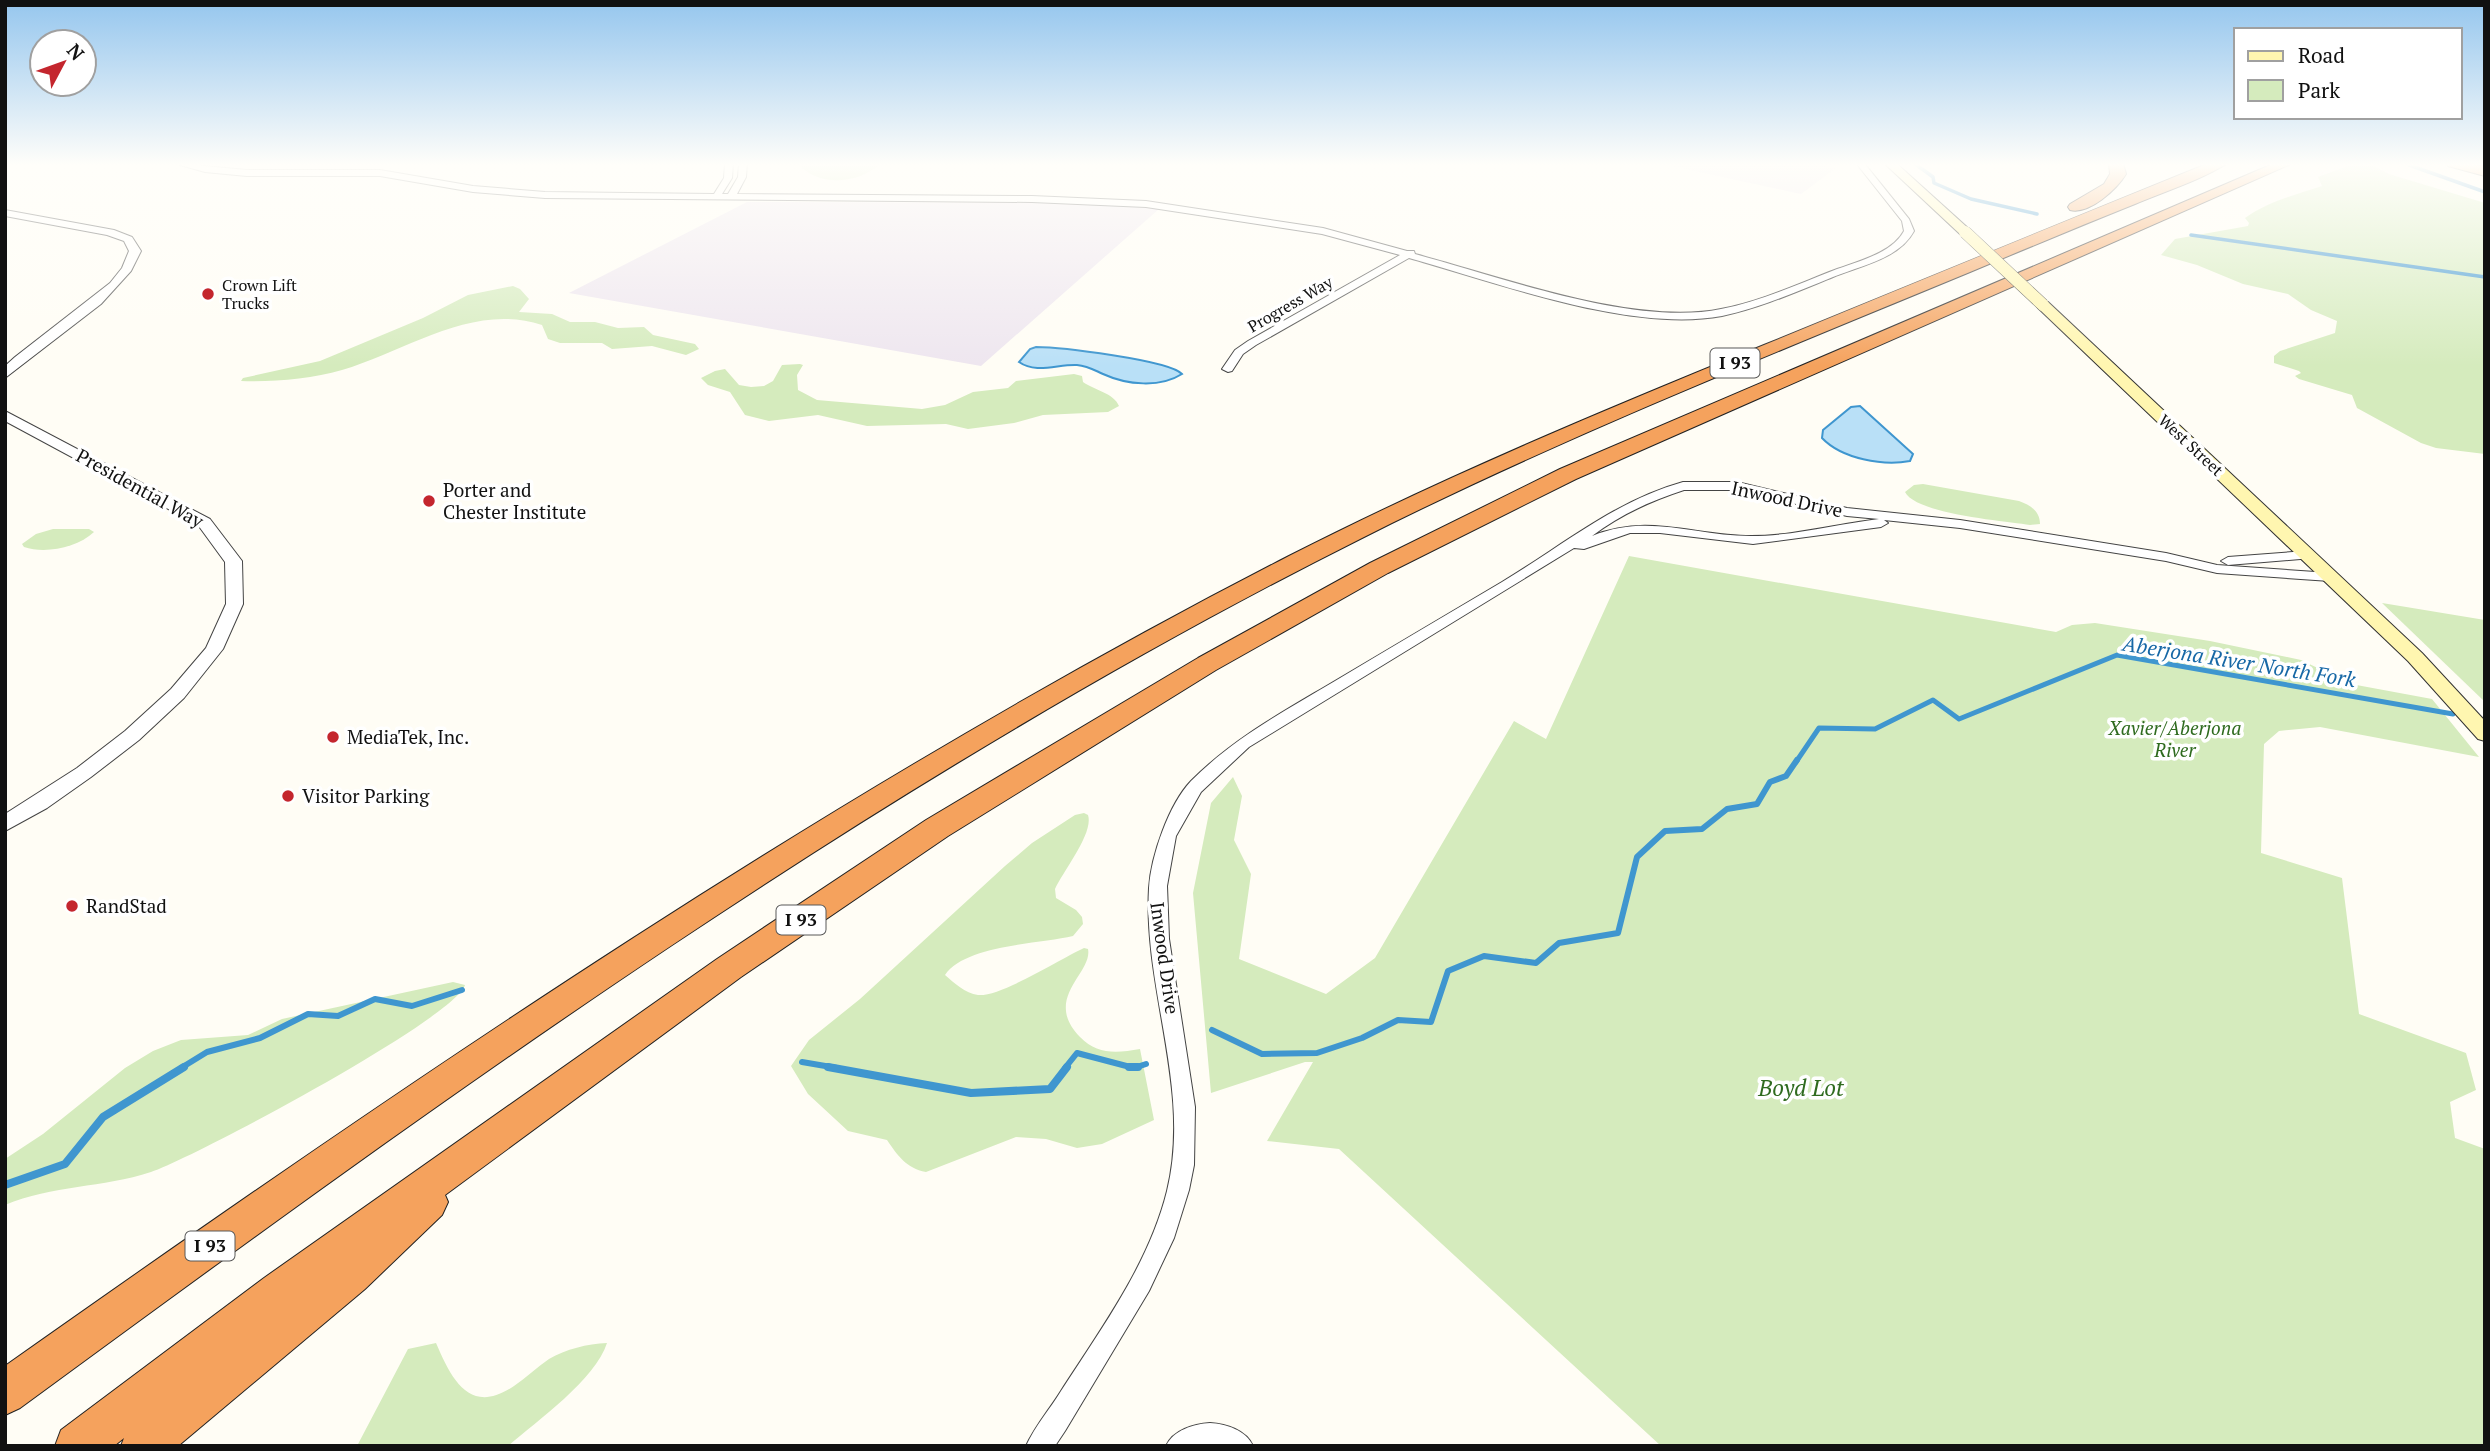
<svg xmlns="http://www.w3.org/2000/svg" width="2490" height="1451" viewBox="0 0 2490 1451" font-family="'PT Serif',serif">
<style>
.industrial{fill:#eee6ef}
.green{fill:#d5ebbd}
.water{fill:#b9e0f7;stroke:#3f96cf;stroke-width:2}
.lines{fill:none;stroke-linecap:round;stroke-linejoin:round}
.stream-far3{stroke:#3f96cf;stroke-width:3.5}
.stream-far2{stroke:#3f96cf;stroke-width:5}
.stream-far1{stroke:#3f96cf;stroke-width:6}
.stream{stroke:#3f96cf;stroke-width:8}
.minor-casing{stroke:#444;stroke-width:2}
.tertiary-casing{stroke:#444;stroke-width:2}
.secondary-casing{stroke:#333;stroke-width:2}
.motorway-casing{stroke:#222;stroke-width:2}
.minor{fill:#fff;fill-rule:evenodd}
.tertiary{fill:#fff;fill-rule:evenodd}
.secondary{fill:#fff6b0;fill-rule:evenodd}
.motorway{fill:#f5a25d;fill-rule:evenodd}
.secondary-bridge-casing{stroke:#333;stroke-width:13;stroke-linecap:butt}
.secondary-bridge{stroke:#fff6b0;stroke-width:12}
.poi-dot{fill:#c4262e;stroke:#fff;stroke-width:2.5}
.labels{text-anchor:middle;stroke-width:7;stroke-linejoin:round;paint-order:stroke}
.far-poi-label{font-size:16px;fill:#111;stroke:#fff;text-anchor:start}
.far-street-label{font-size:16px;fill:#111;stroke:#fff}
.shield{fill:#fff;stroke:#585858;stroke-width:2}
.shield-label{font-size:18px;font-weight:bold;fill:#111}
.street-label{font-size:19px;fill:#111;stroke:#fff}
.poi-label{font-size:19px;fill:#111;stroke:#fff;text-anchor:start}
.park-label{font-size:19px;font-style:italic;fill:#2f6b1f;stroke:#fff}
.water-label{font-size:21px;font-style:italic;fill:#1768a6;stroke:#fff}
.near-park-label{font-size:23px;font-style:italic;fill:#2f6b1f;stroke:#fff}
</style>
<rect width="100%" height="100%" fill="#fffdf5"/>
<!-- industrial -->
<g class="industrial">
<path d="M1658,163H1813L1836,168L1801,194Z"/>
<path d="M747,202L1092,203L1159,209L981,366L569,293Z"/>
</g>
<!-- green -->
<g class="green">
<path d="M798,163H881C860,184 817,188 798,163Z"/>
<path d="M2349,163H2368L2389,174L2485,203V454L2436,448L2421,443L2357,408L2352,395L2299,379L2295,376L2301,373L2299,371L2274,363V356L2280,351L2335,333L2337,321L2311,310L2288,294L2243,284L2197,265L2161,255L2175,239L2248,226L2249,223L2245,218C2269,201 2295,195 2322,186L2318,177L2345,167Z"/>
<path d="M513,286L520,289L529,299L519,312L552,314L570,322H595L618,328L644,327L653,335L695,344L699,349L686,355L652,346L612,349L602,343H560L548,339L542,325C472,302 407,351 342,370C311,379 274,382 241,381L243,378L320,361L423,318L468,295Z"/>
<path d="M800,364L803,365L797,375L798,390L817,400L922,409L945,405L973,392L1008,388L1016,381L1074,374L1082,376L1083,382C1094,390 1114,393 1119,406L1108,412L1043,415L1014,423L968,429L946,424L867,426L818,415L769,421L745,415L730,392L708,385L701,378L715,371L725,369L739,385L751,387L764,386L773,381L782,365Z"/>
<path d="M1923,484L2019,501C2030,505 2040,511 2040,524L2030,525C2004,521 1916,514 1905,492L1914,485Z"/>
<path d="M53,529H89L94,532C77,548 45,554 24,547L22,544L36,534Z"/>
<path d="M1629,556L2056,632L2072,625L2095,623L2210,641L2301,660L2351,684L2432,699L2479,757L2320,727L2279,731L2264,744L2261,853L2342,878L2359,1014L2466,1053L2476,1090L2450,1102L2455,1138L2485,1149V1446H1661L1339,1149L1267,1141L1313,1062H1305L1211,1093L1193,893L1211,803L1233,777L1242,796L1234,840L1251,874L1239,959L1326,994L1375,958L1514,721L1546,739Z"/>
<path d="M2382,603L2485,620V702Z"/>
<path d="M1084,813L1088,815C1094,833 1063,871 1055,889L1056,898L1076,910L1082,917L1083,924L1073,936C1039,944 965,945 945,975C954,983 965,993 978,995C1001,997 1060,959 1084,948L1088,949C1093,973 1042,998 1080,1037C1097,1055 1117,1053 1140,1049L1154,1120L1102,1144L1077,1148L1046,1139L1016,1137L926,1172C906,1168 898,1156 887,1140L848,1131L808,1094L791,1066L809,1040L860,999L1005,866L1032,843L1075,815Z"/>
<path d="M453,982L465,985C454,1019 195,1157 151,1172C103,1188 52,1185 5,1205V1159L43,1134L125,1068L153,1051L181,1040L248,1035L282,1019Z"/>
<path d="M436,1343C452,1380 470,1416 514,1386C526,1378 537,1367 549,1359C566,1349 587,1344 607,1343C595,1380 538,1420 508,1446H357L408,1349Z"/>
</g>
<!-- water -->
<g class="water">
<path d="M1036,347C1059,347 1169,360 1182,374C1160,388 1127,385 1103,374C1094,370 1088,366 1077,365C1058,364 1036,374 1019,362L1030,349Z"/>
<path d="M1860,406L1913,454L1910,461C1883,466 1842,459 1822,438L1823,430L1851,407Z"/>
</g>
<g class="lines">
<!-- stream-far3 -->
<g class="stream-far3">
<path d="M1914,163L1933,177L1934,183L1971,199L2037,214"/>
<path d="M2409,165L2485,192"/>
<path d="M2191,235L2485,277"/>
</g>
<!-- stream-far2 -->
<path class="stream-far2" d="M1796,762L1819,728L1875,729L1933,700L1959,719L2117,655L2453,714"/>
<!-- stream-far1 -->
<g class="stream-far1">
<path d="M1212,1030L1262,1054L1317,1053L1362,1038L1398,1020L1431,1022L1448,971L1484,956L1536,963L1559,943L1618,933L1637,857L1665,831L1702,829L1727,809L1757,804L1770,782L1786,776L1797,760"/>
<path d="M802,1062L837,1068"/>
<path d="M181,1068L207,1052L260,1038L308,1014L338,1016L375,999L412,1006L462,990"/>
<path d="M1065,1068L1077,1053L1134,1068L1146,1064"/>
</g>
<!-- stream -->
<g class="stream">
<path d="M828,1067L971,1093L1050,1089L1067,1067"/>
<path d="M1129,1067H1138"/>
<path d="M5,1185L65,1164L103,1117L184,1067"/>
</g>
<defs>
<g id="minor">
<path d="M173,163L247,170H380L473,186L545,192L714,194L724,178L725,163H733L732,178L722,194H728L738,177L739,163H747L746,177L737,194L1032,196L1146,201L1323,228L1407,251H1414L1415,254C1501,277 1635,327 1721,309C1759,302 1796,285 1832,271C1855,262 1892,254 1904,231L1902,221L1856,163H1864L1909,219L1914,231C1899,259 1860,266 1833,277C1796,292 1760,308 1722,316C1631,333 1498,283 1409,258L1256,345L1243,354L1232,371L1228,372L1222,369L1235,350L1248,341L1400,255L1322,234L1146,207L1032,202L545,198L473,192L380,176H247L205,172Z"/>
<path d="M1683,482H1737L1847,508L1960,520L2166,553L2217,565L2330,573L2337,577L2330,581L2217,573L2166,561L1960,528L1884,520L1888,523L1881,527L1753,544L1660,533H1630L1584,549L1574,548L1249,747L1201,792L1176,836L1167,886L1169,939L1195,1107L1194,1165L1189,1190L1174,1238L1149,1291L1065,1431L1055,1446H1026C1035,1426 1050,1409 1061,1391C1101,1329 1149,1264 1167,1191C1192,1089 1143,990 1149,888C1151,856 1169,804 1191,781C1234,738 1283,712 1335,681C1390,648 1446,615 1502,582C1562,546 1615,501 1683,482ZM1684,490H1737L1847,516L1879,519C1837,524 1794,536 1751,536C1694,536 1648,513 1592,536C1620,515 1650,501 1684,490Z"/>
<path d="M2307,551L2314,555L2312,558L2228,565L2221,561L2228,557Z"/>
<path d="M1210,1423C1226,1424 1246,1430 1253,1446H1166C1173,1430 1194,1424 1210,1423Z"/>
</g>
<g id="tertiary">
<path d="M5,210L114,230L132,237L141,251L131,271L101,304L5,378V366L15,357L110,283L122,268L129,251L124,241L107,235L5,216Z"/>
<path d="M5,411L210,519L242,561L243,604L223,649L184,698L139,740L91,777L47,808L5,831V814L77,768L125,731L171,689L206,648L226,604L225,562L198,525L5,421Z"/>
</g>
<g id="secondary">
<path d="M1884,163H1896L1969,229V235H1961Z"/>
<path d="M2043,301L2048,302L2422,653L2485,721V741L2478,739L2408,661L2038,308L2036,305Z"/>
</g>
<g id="motorway">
<path d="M2109,163H2123L2126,174C2117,189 2089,215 2070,210L2068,207L2070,204L2104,184L2110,174Z"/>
<path d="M2209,163H2228C2201,180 2166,191 2135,204C2080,226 2025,249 1970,272C1765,357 1558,439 1360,539C883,778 449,1093 20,1408L5,1415V1366C419,1074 838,787 1289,556C1444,477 1604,410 1764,345C1912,284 2060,223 2209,163Z"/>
<path d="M2275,163H2293L1576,479L1388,573L1216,670L948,836L741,977L445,1195L448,1202L442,1215L365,1289L178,1446H121L124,1438L114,1446H55L61,1430L264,1278L717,959L926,820L1198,658L1370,563L1560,469Z"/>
<path d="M2446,163H2468L2485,167V176L2448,166Z"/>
</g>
</defs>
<!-- minor casing -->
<use href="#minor" class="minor-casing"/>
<!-- tertiary casing -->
<use href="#tertiary" class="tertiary-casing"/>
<!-- secondary casing -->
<use href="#secondary" class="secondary-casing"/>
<!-- motorway casing -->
<use href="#motorway" class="motorway-casing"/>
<!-- minor -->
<use href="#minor" class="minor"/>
<!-- tertiary -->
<use href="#tertiary" class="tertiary"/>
<!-- secondary -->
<use href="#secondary" class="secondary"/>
<!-- motorway -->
<use href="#motorway" class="motorway"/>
<defs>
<path id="secondary-bridge" d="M1965,232L2043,305"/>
</defs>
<!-- secondary-bridge casing -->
<use href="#secondary-bridge" class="secondary-bridge-casing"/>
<!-- secondary-bridge -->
<use href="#secondary-bridge" class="secondary-bridge"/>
</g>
<!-- sky -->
<linearGradient id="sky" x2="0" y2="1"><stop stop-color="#95c6ee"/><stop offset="0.45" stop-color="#fffefa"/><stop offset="1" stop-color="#fffefa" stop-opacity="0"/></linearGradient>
<rect width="2490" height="366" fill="url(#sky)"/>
<!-- markers -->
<g class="poi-dot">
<circle cx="208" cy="294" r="7"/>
<circle cx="429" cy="501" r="7"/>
<circle cx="333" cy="737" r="7"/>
<circle cx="288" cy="796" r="7"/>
<circle cx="72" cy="906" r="7"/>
</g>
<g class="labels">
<!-- far-poi labels -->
<g class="far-poi-label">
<text x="222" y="291">Crown Lift<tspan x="222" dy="18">Trucks</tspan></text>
</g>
<!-- far-street labels -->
<g class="far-street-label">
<text transform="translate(1290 304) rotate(-30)" y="6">Progress Way</text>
<text transform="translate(2191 445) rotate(43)" y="6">West Street</text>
</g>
<!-- shield labels -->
<g class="shield">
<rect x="1710.5" y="348.5" width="49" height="29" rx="5"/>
<rect x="776.5" y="905.5" width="49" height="29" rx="5"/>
<rect x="185.5" y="1231.5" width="49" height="29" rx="5"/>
</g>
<g class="shield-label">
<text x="1735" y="369">I 93</text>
<text x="801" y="926">I 93</text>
<text x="210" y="1252">I 93</text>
</g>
<!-- street labels -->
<g class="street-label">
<text transform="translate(140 488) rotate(29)" y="7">Presidential Way</text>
<text transform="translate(1787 499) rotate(12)" y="7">Inwood Drive</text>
<text transform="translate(1165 958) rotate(82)" y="7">Inwood Drive</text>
</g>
<!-- poi labels -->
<g class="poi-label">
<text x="443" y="497">Porter and<tspan x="443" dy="22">Chester Institute</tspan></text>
<text x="347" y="744">MediaTek, Inc.</text>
<text x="302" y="803">Visitor Parking</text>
<text x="86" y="913">RandStad</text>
</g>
<!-- park labels -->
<g class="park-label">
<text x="2175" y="735">Xavier/Aberjona<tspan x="2175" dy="22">River</tspan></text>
</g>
<!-- water labels -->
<g class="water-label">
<text transform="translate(2239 662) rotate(9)" y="7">Aberjona River North Fork</text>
</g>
<!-- near-park labels -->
<g class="near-park-label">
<text x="1801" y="1096">Boyd Lot</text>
</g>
</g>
<!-- border -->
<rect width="2490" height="1451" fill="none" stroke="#111111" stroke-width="14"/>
<!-- legend -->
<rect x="2234" y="28" width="228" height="91" fill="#ffffff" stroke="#a0a0a0" stroke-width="2"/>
<rect x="2248" y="51" width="35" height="10" fill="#fff6b0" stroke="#a0a0a0" stroke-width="2"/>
<text x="2298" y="63" font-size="21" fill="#111111">Road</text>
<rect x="2248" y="80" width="35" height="21" fill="#d5ebbd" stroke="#a0a0a0" stroke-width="2"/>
<text x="2298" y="98" font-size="21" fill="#111111">Park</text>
<!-- north arrow -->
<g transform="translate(63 63) rotate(49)"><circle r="33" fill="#ffffff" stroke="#a0a0a0" stroke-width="2"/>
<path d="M0-5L12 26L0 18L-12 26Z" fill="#c4262e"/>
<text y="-10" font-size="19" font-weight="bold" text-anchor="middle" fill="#111111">N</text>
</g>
</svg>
